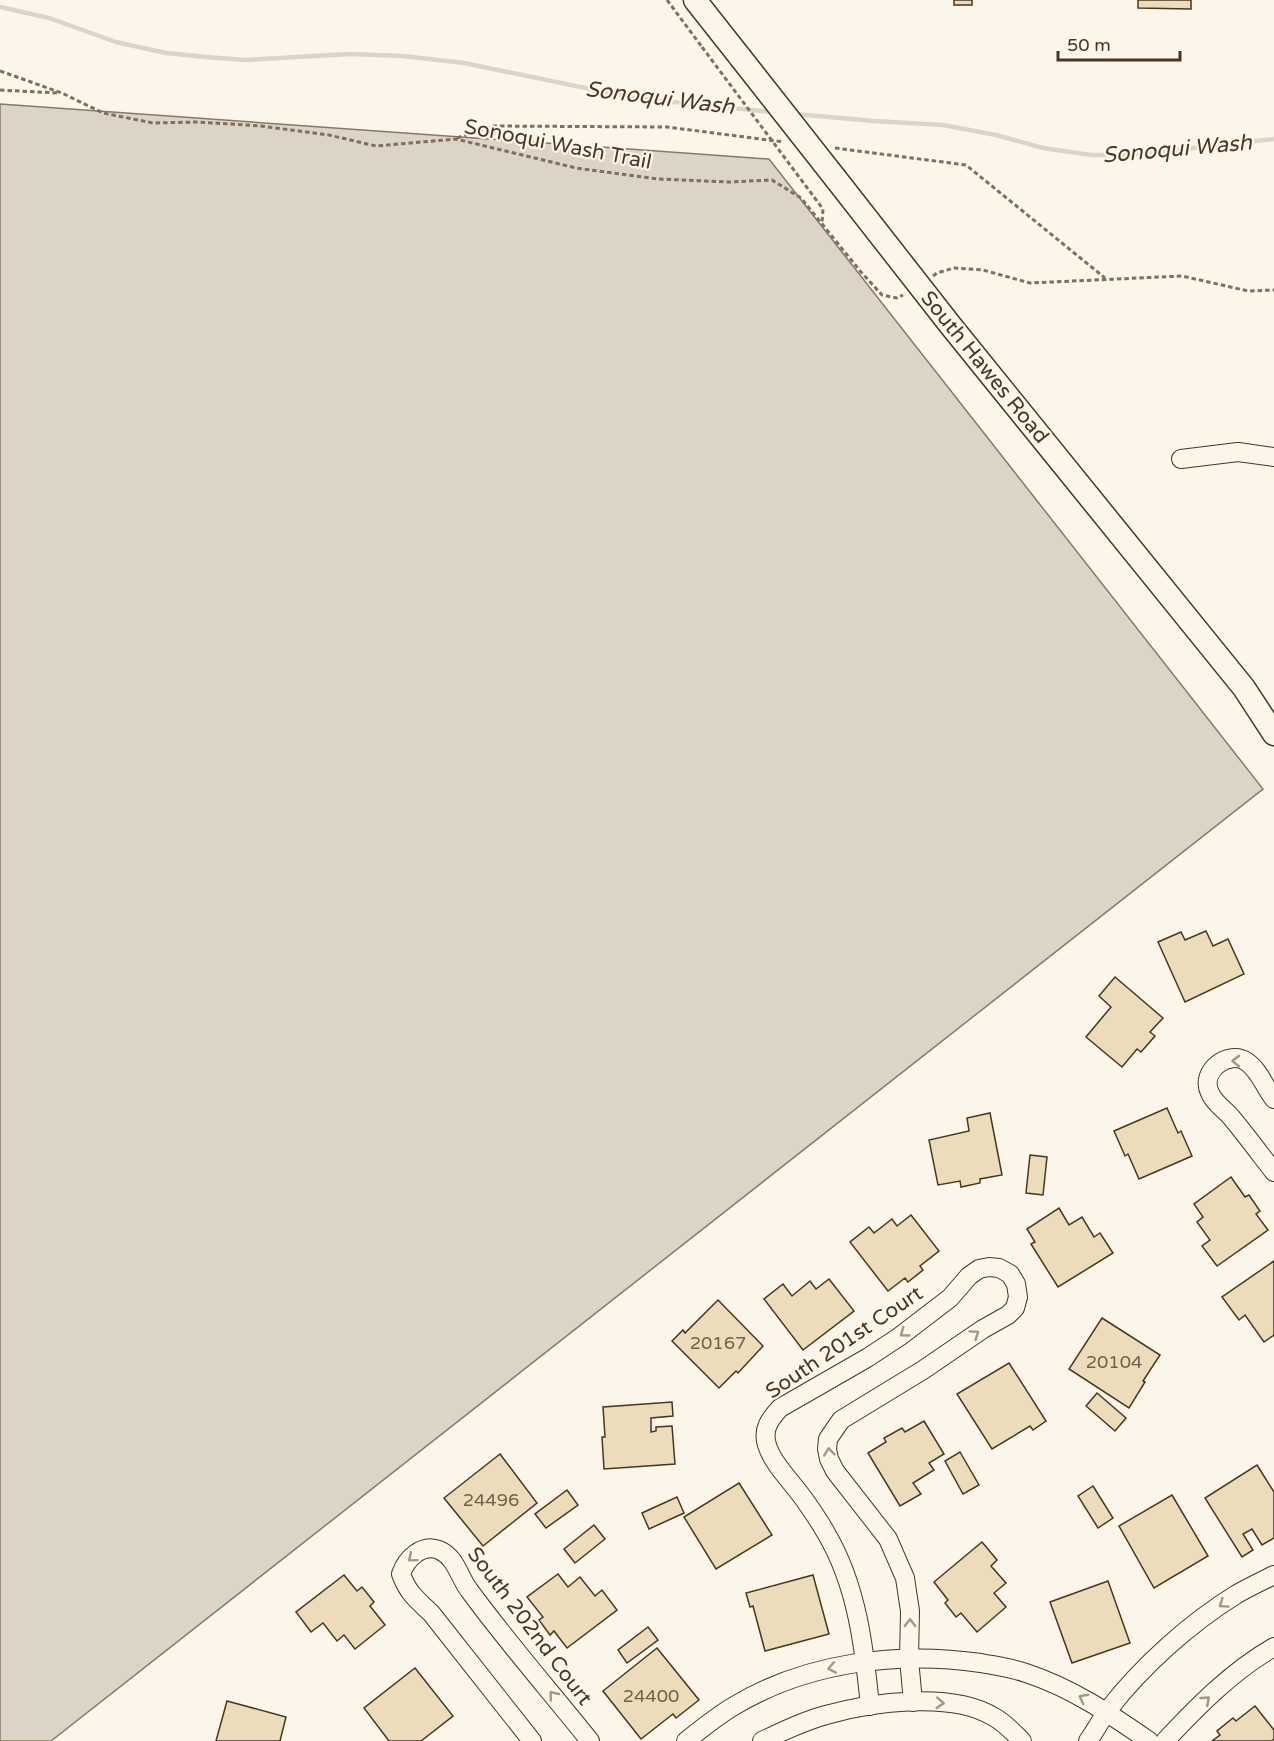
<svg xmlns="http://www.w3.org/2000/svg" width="1274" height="1741" viewBox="0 0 1274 1741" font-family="'Varela Round',sans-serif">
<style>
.water{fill:#dcd4c6;stroke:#887966;stroke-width:1.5}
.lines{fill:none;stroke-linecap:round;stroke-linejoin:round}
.stream{stroke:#dcd4c6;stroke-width:4.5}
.building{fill:#ecdcbc;stroke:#4a3520;stroke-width:1.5}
.minor-casing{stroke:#4a3520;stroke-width:20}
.major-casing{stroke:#4a3520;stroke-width:25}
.path{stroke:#7f6f5c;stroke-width:3;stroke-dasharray:4.5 3;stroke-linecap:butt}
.minor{stroke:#fbf6e9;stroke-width:18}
.major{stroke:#fbf6e9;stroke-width:22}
.major-bridge-casing{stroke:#4a3520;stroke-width:25;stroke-linecap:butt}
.path-bridge{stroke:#7f6f5c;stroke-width:3;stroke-dasharray:4.5 3;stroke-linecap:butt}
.major-bridge{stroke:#fbf6e9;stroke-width:22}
.oneway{stroke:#a29684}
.labels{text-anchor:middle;stroke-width:4.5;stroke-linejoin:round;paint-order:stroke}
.number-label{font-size:18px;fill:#725f47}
.street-label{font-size:21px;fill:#4a3520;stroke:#fbf6e9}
.water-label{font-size:22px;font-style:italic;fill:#4a3520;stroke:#fbf6e9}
</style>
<rect width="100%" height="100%" fill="#fbf6e9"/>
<!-- water -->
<path class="water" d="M0,104L769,159L1263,789L51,1741H0Z"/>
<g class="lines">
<!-- stream -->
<g class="stream">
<path d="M0,7L49,18L116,42L166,53L206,57L245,60L350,54L403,56L464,63L634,98L772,112"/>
<path d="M795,114L874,121L943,125L996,135L1043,148L1091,155H1130L1274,139"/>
</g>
</g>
<!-- building -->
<g class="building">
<rect x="954" y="0" width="18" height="5"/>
<path d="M1138,0H1191V9L1138,8Z"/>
<path d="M1206,931L1213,946L1228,939L1244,974L1185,1002L1158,942L1181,932L1185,940Z"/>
<path d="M1115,977L1163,1018L1150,1032L1155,1036L1141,1052L1137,1049L1122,1067L1086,1037L1111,1007L1099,996Z"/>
<path d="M1167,1108L1178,1133L1181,1131L1192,1156L1139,1179L1128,1154L1125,1156L1114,1131Z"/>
<path d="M990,1113L1002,1175L980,1179V1183L961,1187L960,1181L938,1185L929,1140L969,1131L967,1118Z"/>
<path d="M1030,1155L1047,1157L1043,1195L1026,1193Z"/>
<path d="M1231,1177L1245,1197L1249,1195L1260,1211L1256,1214L1268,1230L1217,1266L1202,1246L1210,1240L1197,1222L1203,1217L1194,1204Z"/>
<path d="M1059,1208L1069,1225L1082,1217L1094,1237L1100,1233L1113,1253L1058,1287L1031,1244L1035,1242L1027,1229Z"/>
<path d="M911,1215L939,1251L920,1266L923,1270L908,1282L905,1278L888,1291L850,1242L869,1227L874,1233L892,1219L897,1226Z"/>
<path d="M1274,1261V1335L1264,1342L1245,1315L1239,1320L1222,1297Z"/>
<path d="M829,1279L854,1311L803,1350L764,1299L783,1284L792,1296L810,1281L816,1289Z"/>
<path d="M718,1300L763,1346L738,1373L736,1371L719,1388L672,1341L683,1330L685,1333Z"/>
<path d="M1102,1318L1160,1355L1143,1381L1145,1382L1129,1408L1069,1369Z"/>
<path d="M1009,1363L1046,1421L1033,1430L1030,1426L992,1449L957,1394Z"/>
<path d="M1097,1393L1126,1418L1115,1431L1086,1406Z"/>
<path d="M672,1402L673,1416L651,1418V1432L656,1431V1427L672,1426L675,1464L604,1469L602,1437H605L603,1407Z"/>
<path d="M924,1421L944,1454L929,1463L934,1470L913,1483L921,1494L900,1506L868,1453L886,1442L884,1438L902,1428L905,1432Z"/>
<path d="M960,1452L979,1485L963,1494L945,1461Z"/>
<path d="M500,1454L537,1503L483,1546L444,1498Z"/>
<path d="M1257,1465L1274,1492V1538L1262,1545L1252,1529L1243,1534L1253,1550L1242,1557L1205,1498Z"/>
<path d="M739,1483L772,1535L716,1569L684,1517Z"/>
<path d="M1093,1486L1113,1518L1098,1528L1078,1496Z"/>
<path d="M567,1490L578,1505L546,1528L535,1514Z"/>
<path d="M1172,1495L1208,1556L1154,1588L1119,1526Z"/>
<path d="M677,1497L684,1513L649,1529L642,1513Z"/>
<path d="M594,1525L605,1539L575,1563L564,1549Z"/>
<path d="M982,1542L997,1560L991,1566L1006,1583L994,1593L1006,1607L977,1632L961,1613L956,1617L945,1603L948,1600L934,1582Z"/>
<path d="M558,1574L568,1587L580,1577L595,1596L602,1590L617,1610L567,1648L554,1631L550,1635L539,1620L543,1617L527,1597Z"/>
<path d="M344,1575L357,1591L362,1587L374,1602L370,1606L385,1625L355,1649L344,1635L337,1641L323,1623L311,1632L296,1612Z"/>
<path d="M813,1575L829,1634L765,1651L753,1606L750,1607L746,1593Z"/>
<path d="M1108,1581L1130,1643L1072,1663L1050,1602Z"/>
<path d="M648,1627L658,1640L627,1663L618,1650Z"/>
<path d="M657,1648L699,1700L676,1718L673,1714L641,1739L603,1691Z"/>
<path d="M415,1668L453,1716L421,1741H389L364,1708Z"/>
<path d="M227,1701L286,1717L280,1741H216Z"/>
<path d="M1255,1706L1274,1730V1739L1272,1741H1212L1220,1735L1217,1731L1233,1718L1236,1721Z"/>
</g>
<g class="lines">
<defs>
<g id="minor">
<path d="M1181,459L1238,452L1274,457"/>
<path d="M1274,1099C1265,1088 1260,1071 1247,1062C1229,1049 1199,1071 1210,1093C1214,1103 1224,1109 1231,1117C1246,1135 1260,1154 1274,1172"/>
<path d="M870,1706C864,1646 857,1585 826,1533C820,1522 813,1512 806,1502C794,1484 773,1465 767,1445C762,1429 770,1419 780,1408L867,1358L899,1337L950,1298L969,1276L979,1269L989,1267L999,1268L1010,1274L1016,1284L1018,1297L1015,1308L1008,1315L983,1329L923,1370L841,1420L828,1439L827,1449L829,1459L835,1471L888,1539L905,1578L910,1611L909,1659L913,1702"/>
<path d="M532,1741L431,1613C416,1599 408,1593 401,1574C406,1559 422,1543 439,1550C456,1557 459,1577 469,1590C507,1642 550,1691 590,1741"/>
<path d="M686,1741C701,1729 717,1716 734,1706C807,1662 898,1651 981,1663C996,1666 1012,1668 1026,1673C1072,1688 1110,1714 1149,1741"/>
<path d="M762,1741C783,1731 804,1721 826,1715C872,1702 952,1691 994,1717C1005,1723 1013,1732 1022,1741"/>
<path d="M1088,1741C1095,1731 1101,1720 1108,1710C1142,1666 1190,1623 1237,1594C1249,1587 1262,1581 1274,1575"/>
<path d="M1165,1741C1197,1707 1232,1671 1274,1647"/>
</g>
<g id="major">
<path d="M695,0L740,57"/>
<path d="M836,179L951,326L1244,688L1274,734"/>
</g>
</defs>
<!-- minor casing -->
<use href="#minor" class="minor-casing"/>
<!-- major casing -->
<use href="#major" class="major-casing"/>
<!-- path -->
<g class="path">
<path d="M667,0L702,47"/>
<path d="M0,71L62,93L103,113L153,123L198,122L261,126L329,135L376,146L456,139L576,168L658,179L729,182L772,180L801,198L861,272L882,295L897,298L903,295"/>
<path d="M0,90L57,93"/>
<path d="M457,138L492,126L667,127L784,142"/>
<path d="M835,148L966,165L1105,278"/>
<path d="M933,276L937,273L954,268L983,270L1030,283L1182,276L1248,291L1274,290"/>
</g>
<!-- minor -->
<use href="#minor" class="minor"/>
<!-- major -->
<use href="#major" class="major"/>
<defs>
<path id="major-bridge" d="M740,57L836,179"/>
</defs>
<!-- major-bridge casing -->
<use href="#major-bridge" class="major-bridge-casing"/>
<!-- path-bridge -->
<path class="path-bridge" d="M702,47L823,209L822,223"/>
<!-- major-bridge -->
<use href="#major-bridge" class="major-bridge"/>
</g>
<!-- one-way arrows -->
<defs><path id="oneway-chevron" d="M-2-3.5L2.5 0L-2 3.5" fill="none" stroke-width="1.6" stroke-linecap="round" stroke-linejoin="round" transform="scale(1.5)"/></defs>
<g class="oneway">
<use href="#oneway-chevron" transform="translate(1236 1061) rotate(-179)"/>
<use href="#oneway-chevron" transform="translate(904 1333) rotate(144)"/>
<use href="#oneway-chevron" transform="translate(975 1334) rotate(-35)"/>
<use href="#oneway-chevron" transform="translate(829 1452) rotate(-96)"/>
<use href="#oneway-chevron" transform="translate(412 1558) rotate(140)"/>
<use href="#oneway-chevron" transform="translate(1223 1604) rotate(145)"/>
<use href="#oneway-chevron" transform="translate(910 1623) rotate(-90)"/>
<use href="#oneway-chevron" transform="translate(832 1668) rotate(169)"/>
<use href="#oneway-chevron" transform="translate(553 1695) rotate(-129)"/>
<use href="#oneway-chevron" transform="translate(1083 1698) rotate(-152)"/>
<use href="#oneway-chevron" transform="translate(1206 1700) rotate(-41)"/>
<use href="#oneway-chevron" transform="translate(940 1703) rotate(3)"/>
</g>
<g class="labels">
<!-- number labels -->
<g class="number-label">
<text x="718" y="1349">20167</text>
<text x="1114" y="1368">20104</text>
<text x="491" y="1506">24496</text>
<text x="651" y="1702">24400</text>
</g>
<!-- street labels -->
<g class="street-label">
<text transform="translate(558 144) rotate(11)" y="7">Sonoqui Wash Trail</text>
<text transform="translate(985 367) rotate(51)" y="7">South Hawes Road</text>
<text transform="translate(844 1342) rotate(-34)" y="7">South 201st Court</text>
<text transform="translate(530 1626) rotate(53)" y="7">South 202nd Court</text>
</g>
<!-- water labels -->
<g class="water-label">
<text transform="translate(660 97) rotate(7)" y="8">Sonoqui Wash</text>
<text transform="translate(1177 148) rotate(-5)" y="8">Sonoqui Wash</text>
</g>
</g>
<!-- scale -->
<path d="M1058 51v9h122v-9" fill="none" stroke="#4a3520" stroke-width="3"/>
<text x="1067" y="51" font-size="18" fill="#4a3520" stroke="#fbf6e9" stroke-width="4.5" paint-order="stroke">50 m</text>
</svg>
